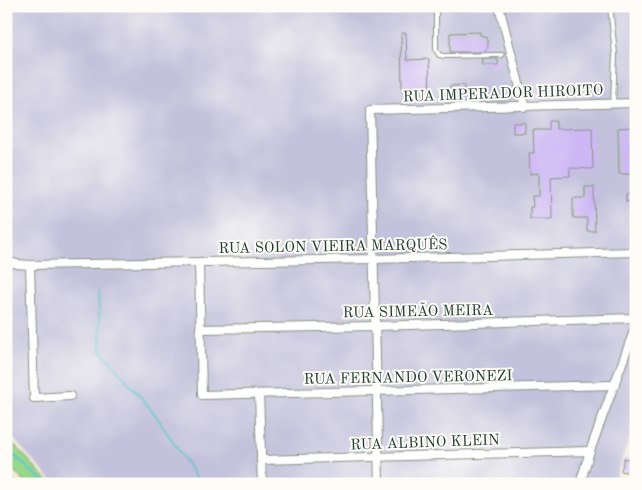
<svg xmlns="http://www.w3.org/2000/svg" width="642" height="490" viewBox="0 0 642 490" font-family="'Old Standard TT',serif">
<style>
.industrial{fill:#c3c1db}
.green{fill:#98d78c;stroke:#5c8a60}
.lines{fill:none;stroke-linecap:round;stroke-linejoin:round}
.stream{stroke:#57c5cb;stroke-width:2}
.building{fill:#cdb7f4}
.service-casing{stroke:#899484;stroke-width:6}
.minor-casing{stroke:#899484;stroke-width:10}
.service{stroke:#fff;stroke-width:4}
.minor{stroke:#fff;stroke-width:8}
.labels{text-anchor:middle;stroke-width:4;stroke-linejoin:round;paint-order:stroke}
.street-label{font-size:15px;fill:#1f3d34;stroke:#fdfcf7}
</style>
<rect width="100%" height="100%" fill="#fdfcf7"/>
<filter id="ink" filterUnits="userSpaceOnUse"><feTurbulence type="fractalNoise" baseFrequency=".02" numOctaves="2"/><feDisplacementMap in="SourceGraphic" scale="10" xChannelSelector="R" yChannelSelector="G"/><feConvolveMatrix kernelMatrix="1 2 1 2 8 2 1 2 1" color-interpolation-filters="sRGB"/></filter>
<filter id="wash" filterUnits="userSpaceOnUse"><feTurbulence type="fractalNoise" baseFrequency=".0096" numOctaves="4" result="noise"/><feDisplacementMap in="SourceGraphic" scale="20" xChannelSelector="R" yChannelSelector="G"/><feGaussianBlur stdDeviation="1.12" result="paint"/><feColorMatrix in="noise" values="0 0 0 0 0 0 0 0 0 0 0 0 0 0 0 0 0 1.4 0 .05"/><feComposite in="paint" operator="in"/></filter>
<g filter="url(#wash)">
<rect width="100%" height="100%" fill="#f3ebd5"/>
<!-- industrial -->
<path class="industrial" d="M6,6H636V420L613,484H55L6,431Z"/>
<!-- green -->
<path class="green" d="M6,436L51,484H27L6,464Z"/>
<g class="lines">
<!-- stream -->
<g class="stream">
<path d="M98,291L101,350L155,414L200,484"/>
<path d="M6,448L46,484"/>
</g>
</g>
<g id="blocks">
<!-- building -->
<g class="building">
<path d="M480,32V35L486,37L488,41V46L485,52H450V33Z"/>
<path d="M401,33H406L407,60L429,59L430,93H410V91H402Z"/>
<path d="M482,59H498V65H483Z"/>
<path d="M464,85L465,92H450V86Z"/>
<path d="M549,121H556V129L592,128L593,169L570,168V176L551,177L552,219H530V207H533L532,196H539V173L530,174L529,153H534L533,130H549Z"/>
<rect x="513" y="123" width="12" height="10"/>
<path d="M634,127L635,174H619L618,128Z"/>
<path d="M585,187H594L595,231H587V218H573V198H585Z"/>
<path d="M626,194H633V201L626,202Z"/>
<path d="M624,458L632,460L631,465L634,466L632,473L621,471Z"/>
</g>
</g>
</g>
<g filter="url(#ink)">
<use href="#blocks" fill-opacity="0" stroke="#899484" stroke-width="1"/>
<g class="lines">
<defs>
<g id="service">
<path d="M498,6L436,9V50L439,55L444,56L502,55"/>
<path d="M610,6L615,54L613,104"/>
<path d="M633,20L636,31"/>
<path d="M6,477L15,484"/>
</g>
<g id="minor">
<path d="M499,6L525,107"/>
<path d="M6,261L17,264L30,265L373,259L636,252"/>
<path d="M199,263L202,395L615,385"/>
<path d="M30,265L34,398L70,396"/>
<path d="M200,329L375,326L636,318"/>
<path d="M259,394L262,484"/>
<path d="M261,460L590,451"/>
<path d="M379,484L370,110L636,103"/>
<path d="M580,484L590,451L636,325"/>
</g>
</defs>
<!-- service casing -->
<use href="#service" class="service-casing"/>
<!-- minor casing -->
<use href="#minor" class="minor-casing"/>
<!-- service -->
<use href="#service" class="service"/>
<!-- minor -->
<use href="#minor" class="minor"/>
</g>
</g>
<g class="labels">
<!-- street labels -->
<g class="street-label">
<text transform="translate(503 93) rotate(-2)" y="5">RUA IMPERADOR HIROITO</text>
<text transform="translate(333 246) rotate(-1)" y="5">RUA SOLON VIEIRA MARQUÊS</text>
<text transform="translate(418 311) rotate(-1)" y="5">RUA SIMEÃO MEIRA</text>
<text transform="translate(408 377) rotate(-1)" y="5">RUA FERNANDO VERONEZI</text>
<text transform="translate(425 442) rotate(-2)" y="5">RUA ALBINO KLEIN</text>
</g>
</g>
<!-- margin -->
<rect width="642" height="490" fill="none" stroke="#fdfcf7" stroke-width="25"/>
</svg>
